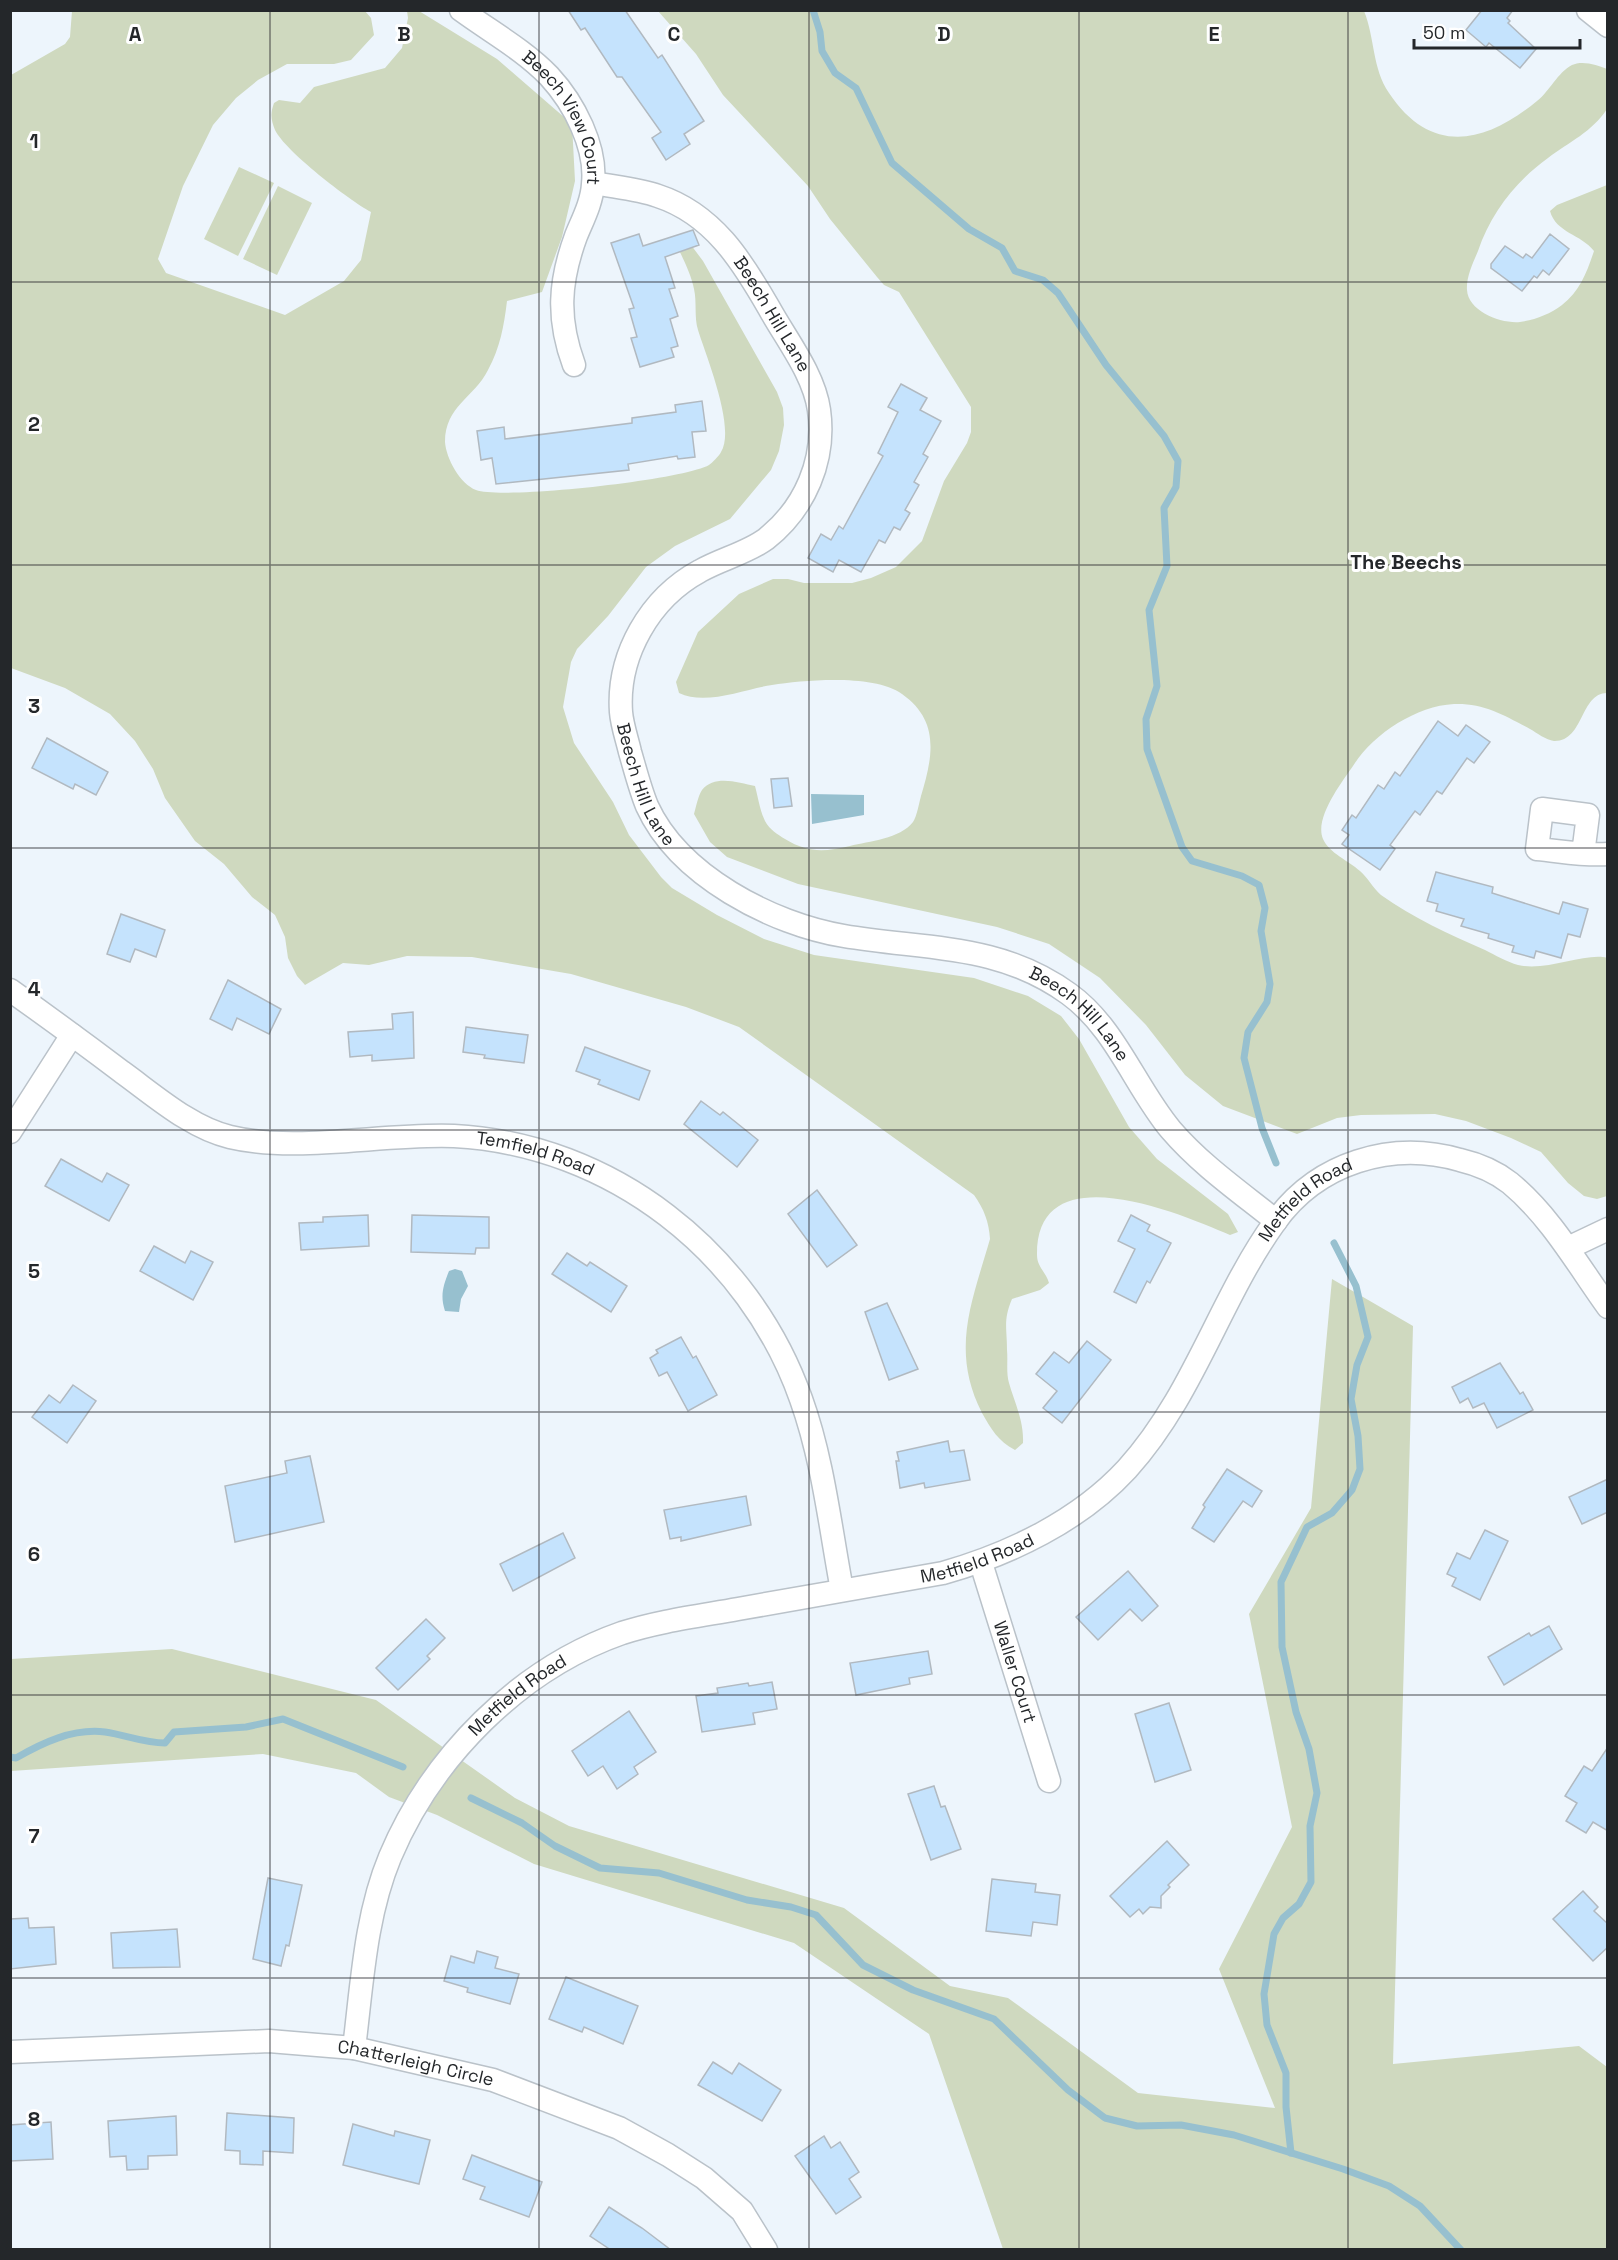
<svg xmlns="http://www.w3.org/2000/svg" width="1618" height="2260" viewBox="0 0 1618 2260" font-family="'Space Grotesk',sans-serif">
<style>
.green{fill:#cfd9bf}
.water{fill:#97c0cf}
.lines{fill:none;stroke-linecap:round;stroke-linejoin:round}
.stream{stroke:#97c0cf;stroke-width:7}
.building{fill:#c5e3fd;stroke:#b1b9c0;stroke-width:1.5}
.minor-casing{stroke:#bac2c9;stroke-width:25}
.minor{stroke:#fff;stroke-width:22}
.grid{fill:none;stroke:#24272a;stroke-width:1.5;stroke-opacity:0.55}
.labels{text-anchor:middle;stroke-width:6;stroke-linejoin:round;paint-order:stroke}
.street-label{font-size:18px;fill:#24272a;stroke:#fff}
.neighbourhood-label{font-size:20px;font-weight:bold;fill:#24272a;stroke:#fff}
.grid-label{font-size:20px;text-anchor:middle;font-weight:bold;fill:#24272a;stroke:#fff;stroke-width:6;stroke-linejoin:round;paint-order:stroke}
</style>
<rect width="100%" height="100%" fill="#edf5fc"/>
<!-- green -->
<g class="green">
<path d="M72,11H365L371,18L374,35L351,60L334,64H287L258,80L236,98L213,125L183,186L158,259L166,273L285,315L344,281L361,260L371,212C349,200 285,151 275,130C271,120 270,114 274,103L279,100L300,103L314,87L385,68L402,48L408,18L407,11H419L497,59L572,124L575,181L562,237L542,292L507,301C504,326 500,348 488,370C474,398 445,406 445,442C446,458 460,484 476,490C503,500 683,480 709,465C712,463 719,456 721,452C736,428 706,356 698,330C694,317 697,302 694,289C691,273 681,255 674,239L691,245L703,261L777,392L783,408L784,425L779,451L771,470L730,519L675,546L646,567L608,616L577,649L571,662L563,707L574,743L613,802L629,835L661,877L672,888L717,915L764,939L814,955L974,978L1028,996L1061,1016L1079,1039L1129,1127L1157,1159L1228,1214L1238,1232L1230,1235C1181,1214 1036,1152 1037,1255C1037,1267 1046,1272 1049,1283L1040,1290L1012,1299C1003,1320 1007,1328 1007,1350C1008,1361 1006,1373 1009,1383C1015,1404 1024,1421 1023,1443L1015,1450C998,1441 991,1429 982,1413C950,1350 972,1302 990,1239C989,1222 984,1209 974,1195L739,1027L686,1007L571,974L472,957L407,956L369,965L343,963L305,985L297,976L288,958L285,937L275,915L252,897L224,864L195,841L165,798L153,769L135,741L110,714L65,688L11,668V75L65,44L70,37Z"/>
<path d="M658,11H1364C1375,38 1372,68 1389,93C1431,156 1485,144 1537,101C1549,92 1558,72 1572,65C1582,60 1598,65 1607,69V109C1592,132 1569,142 1548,158C1516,181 1491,213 1478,251C1473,263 1466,277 1467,290C1468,311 1501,324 1520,322C1535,320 1550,314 1562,305C1580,291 1587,272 1594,251C1581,234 1556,233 1550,211L1557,205L1607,185V693C1580,693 1584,742 1554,741C1546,740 1537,733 1530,729C1504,715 1484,703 1454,704C1416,706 1373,734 1353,766C1342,782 1314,818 1323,839C1329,853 1349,861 1360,871C1368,878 1373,888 1381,895C1413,918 1449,934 1485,950C1495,955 1507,962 1518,965C1546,972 1587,952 1607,958V1196L1597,1199L1584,1196L1568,1183L1541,1152L1511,1138L1466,1121L1435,1114L1361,1115L1337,1118L1297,1134L1223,1106L1185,1075L1146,1025L1100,978L1049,944L997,927L798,884L727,857L710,842L694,814C696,807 698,796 702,790C715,774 739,783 755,786C758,797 760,811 765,821C770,830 777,834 785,839C808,853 824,852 850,846C869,841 900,839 913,822C917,816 919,803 921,796C933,756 940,721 902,694C874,674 805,680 772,685C744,689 706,706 679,693L676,682L698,632L739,594L773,579H788L804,583H852L871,578L896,567L922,541L944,481L967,443L971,432V407L899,292L884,285L877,277L830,219L808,186L723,95L696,54Z"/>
<path d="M239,167L274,183L238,256L204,239Z"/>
<path d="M278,186L312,203L277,275L243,259Z"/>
<path d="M1332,1279L1413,1326L1393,2064L1579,2046L1607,2067V2249H1003L929,2034L794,1943L534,1864L437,1815L389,1797L356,1773L263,1754L11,1771V1659L172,1649L376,1700L515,1798L569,1826L844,1908L950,1986L1008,1998L1138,2093L1275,2108L1219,1969L1292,1827L1249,1614L1311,1508Z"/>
</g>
<!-- water -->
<g class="water">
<path d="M811,794L864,795V815L812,824Z"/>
<path d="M455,1269L462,1271L468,1286L461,1299L459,1312L445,1311C440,1296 443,1286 449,1271Z"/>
</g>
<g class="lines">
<!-- stream -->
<g class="stream">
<path d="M813,10L820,32L822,51L835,73L856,88L892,163L969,229L1002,248L1015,271L1043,280L1058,293L1106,365L1164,436L1178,461L1176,487L1164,508L1167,566L1149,610L1157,686L1146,719L1147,749L1182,847L1192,861L1242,876L1259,885L1265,908L1261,931L1270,984L1267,1002L1248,1032L1244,1058L1262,1128L1276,1163"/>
<path d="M10,1757L16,1758C42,1743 73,1728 105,1732C126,1735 144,1743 165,1743L174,1732L246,1727L283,1719L403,1767"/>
<path d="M471,1798L522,1823L555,1846L600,1868L659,1873L747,1900L791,1907L816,1915L863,1965L913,1990L994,2019L1068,2090L1105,2118L1137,2126L1181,2125L1234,2135L1343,2169L1389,2186L1420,2206L1461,2250"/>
<path d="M1291,2153L1286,2107V2073L1267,2025L1264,1994L1274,1934L1283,1918L1299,1904L1311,1882L1310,1826L1317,1793L1309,1749L1296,1712L1282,1647L1281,1582L1307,1527L1332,1513L1352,1490L1360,1469L1358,1436L1351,1399L1357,1365L1368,1337L1356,1286L1334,1243"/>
</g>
</g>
<!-- building -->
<g class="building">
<path d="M568,10H625L658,58L662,55L704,121L684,134L690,144L666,160L652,138L661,132L622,77H617L585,28L581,30Z"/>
<path d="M1482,10H1513L1507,18L1510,21L1508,23L1536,49L1520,68L1489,43L1486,47L1466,30Z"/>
<path d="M693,230L699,245L665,257L675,288L669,289L678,316L670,319L678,346L671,348L674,357L640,367L631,338L637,337L629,309L634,308L611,243L639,234L643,246Z"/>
<path d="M1550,234L1569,249L1549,275L1543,270L1537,278L1534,276L1522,291L1491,268V264L1505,246L1523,258L1526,254L1532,258Z"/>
<path d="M901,384L927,398L920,410L941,421L923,454L928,457L914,482L919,485L905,510L910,513L900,530L894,527L885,543L879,540L861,572L839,560L833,572L808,558L821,534L831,540L839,526L843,529L883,456L878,453L898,412L888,407Z"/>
<path d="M702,401L706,431L692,432L695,457L678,459L677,456L628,464L629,470L496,484L492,458L481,460L477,431L504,427L505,439L632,423V418L676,412L675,405Z"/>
<path d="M1438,721L1458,736L1466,725L1490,742L1474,763L1467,758L1442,794L1437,791L1420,815L1415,811L1390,845L1395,849L1380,870L1342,844L1349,835L1342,830L1352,815L1356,818L1378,785L1384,789L1395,772L1400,776Z"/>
<path d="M47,738L108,772L96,795L75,784L73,789L32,768Z"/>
<path d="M788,778L792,806L774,808L771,779Z"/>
<path d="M1436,872L1493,887L1492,893L1559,914L1563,902L1588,909L1580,937L1568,934L1561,958L1536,951L1534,958L1512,952L1514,946L1488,938L1489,934L1461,926L1464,919L1436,911L1438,904L1427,901Z"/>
<path d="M121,914L165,930L156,957L135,949L130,962L107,954Z"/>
<path d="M228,980L281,1009L269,1034L237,1018L232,1030L210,1019Z"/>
<path d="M413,1012L414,1058L372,1061V1055L350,1057L348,1032L393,1029L392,1014Z"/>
<path d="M466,1027L528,1035L524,1063L484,1058L485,1055L463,1052Z"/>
<path d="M585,1047L650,1071L639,1100L598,1084L600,1080L576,1071Z"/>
<path d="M701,1101L720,1115L723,1112L758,1140L737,1167L684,1124Z"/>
<path d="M61,1159L102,1182L107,1173L129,1185L109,1221L45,1186Z"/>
<path d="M817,1190L857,1245L827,1267L788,1214Z"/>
<path d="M368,1215L369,1246L301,1250L299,1223L323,1222V1217Z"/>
<path d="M412,1215L489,1217V1248H476L475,1254L411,1252Z"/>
<path d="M1131,1215L1150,1225L1147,1231L1171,1243L1150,1283L1147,1281L1136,1303L1114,1292L1135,1249L1118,1241Z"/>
<path d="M154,1246L185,1263L191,1251L213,1262L193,1300L140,1271Z"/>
<path d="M567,1253L587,1266L590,1262L627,1286L611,1312L552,1274Z"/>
<path d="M887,1303L918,1369L889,1380L865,1312Z"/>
<path d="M681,1337L693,1358L696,1356L717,1395L688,1411L667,1372L659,1376L650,1358L658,1353L656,1350Z"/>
<path d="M1087,1341L1111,1360L1062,1423L1043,1408L1057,1391L1036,1374L1054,1352L1069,1363Z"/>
<path d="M1500,1363L1520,1394L1523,1392L1533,1410L1497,1428L1484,1403L1473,1408L1468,1398L1460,1403L1452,1387Z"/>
<path d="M73,1385L96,1401L67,1443L32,1417L49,1395L60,1403Z"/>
<path d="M948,1441L950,1452L964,1450L970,1480L925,1488L924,1483L900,1488L896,1461H899L897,1452Z"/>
<path d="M310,1456L324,1522L235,1542L225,1486L287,1473L285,1461Z"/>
<path d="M1227,1469L1262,1491L1252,1507L1243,1501L1214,1542L1192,1528L1205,1507L1203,1505Z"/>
<path d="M1608,1479V1512L1582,1524L1569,1497Z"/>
<path d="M746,1496L751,1525L681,1541V1537L670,1539L664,1510Z"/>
<path d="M1485,1530L1508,1541L1480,1600L1452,1586L1456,1578L1447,1574L1457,1553L1470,1559Z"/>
<path d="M563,1533L575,1558L513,1591L500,1564Z"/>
<path d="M1128,1571L1158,1606L1142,1621L1130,1609L1098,1640L1076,1617Z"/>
<path d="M426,1619L445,1638L427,1656L430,1659L398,1690L376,1668Z"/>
<path d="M1549,1626L1562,1649L1504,1685L1488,1657L1529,1633L1531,1636Z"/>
<path d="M928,1651L932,1674L909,1678L910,1684L856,1695L850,1663Z"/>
<path d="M772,1682L777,1709L753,1713L755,1724L702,1732L696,1696L718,1693L717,1688L748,1683L749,1686Z"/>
<path d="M1169,1703L1191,1770L1155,1782L1135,1714Z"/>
<path d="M629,1711L656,1752L634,1767L638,1774L617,1789L603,1766L588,1776L572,1751Z"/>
<path d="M1608,1747V1831L1593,1822L1586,1833L1566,1821L1577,1803L1565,1796L1584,1766L1592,1771Z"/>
<path d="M934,1786L941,1807L945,1806L961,1849L931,1860L908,1794Z"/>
<path d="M1167,1841L1189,1865L1168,1885L1170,1887L1161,1896V1908L1150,1907L1143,1914L1139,1909L1130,1917L1110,1896Z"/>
<path d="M268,1878L302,1885L289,1946L286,1945L281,1966L253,1959Z"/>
<path d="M992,1879L1036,1884L1035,1892L1060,1895L1057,1925L1033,1922L1031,1936L986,1931Z"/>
<path d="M1583,1891L1598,1907L1594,1911L1608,1924V1947L1593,1961L1553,1919Z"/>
<path d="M28,1918L29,1928L54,1927L56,1964L10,1969V1919Z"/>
<path d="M177,1929L180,1967L113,1968L111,1933Z"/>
<path d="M477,1951L498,1957L495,1968L519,1974L510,2004L467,1992L468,1988L444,1981L451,1956L474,1963Z"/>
<path d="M566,1977L638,2006L623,2044L584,2027L582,2032L549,2019Z"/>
<path d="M713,2062L732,2074L739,2063L781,2090L762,2121L698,2085Z"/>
<path d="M227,2113L294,2118L293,2153L263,2151V2165L240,2164V2151L225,2150Z"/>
<path d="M176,2116L177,2155L148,2156V2169L127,2170L126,2156L110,2157L108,2121Z"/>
<path d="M51,2122L53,2159L10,2161V2125Z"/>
<path d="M353,2124L394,2136L395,2131L430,2140L419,2184L343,2165Z"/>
<path d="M824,2136L831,2148L840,2142L859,2172L849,2179L861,2197L836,2214L795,2156Z"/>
<path d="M472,2155L542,2182L529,2217L480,2199L485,2187L463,2179Z"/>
<path d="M609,2207L642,2228L671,2250H611L590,2236Z"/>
</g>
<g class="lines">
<defs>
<g id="minor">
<path id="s1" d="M461,10C491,32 524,50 549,76C574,103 597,147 593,184C592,202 583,219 576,236C559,282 557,319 574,365"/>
<path d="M1588,10L1608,26"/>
<path id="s2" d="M594,183C614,187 638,189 658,196C713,214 742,261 769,308C786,339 814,374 819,410C826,460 805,508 766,539C747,553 721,559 700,571C650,598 617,655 621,712C622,725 627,739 630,752C635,769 640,789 647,806C679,876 772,924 844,936C926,950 999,943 1069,994C1116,1028 1135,1087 1171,1130C1201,1165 1240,1192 1276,1221"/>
<path d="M1583,854L1588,815L1542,809L1537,849C1560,851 1584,856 1608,854"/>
<path id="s3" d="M10,990C48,1017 85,1044 122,1072C154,1095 191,1128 230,1137C297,1153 384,1133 454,1136C611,1144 749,1252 801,1399C823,1460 830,1526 842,1590"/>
<path d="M10,1132L72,1035"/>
<path d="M1568,1248L1608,1229"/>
<path id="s4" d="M981,1563L1049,1781"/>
<path id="s5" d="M354,2048C362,1985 365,1917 390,1857C432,1757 519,1669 622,1633C659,1621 699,1616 738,1609C806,1597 875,1585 943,1573C1010,1554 1079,1521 1127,1469C1194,1395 1219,1300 1275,1222C1317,1163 1391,1140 1460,1160C1477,1164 1496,1172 1510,1183C1551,1217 1577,1264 1608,1307"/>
<path id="s6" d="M10,2052L269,2041L354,2048L493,2080L619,2128L668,2155L704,2178L742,2211L766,2250"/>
</g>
</defs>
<!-- minor casing -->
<use href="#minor" class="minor-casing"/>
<!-- minor -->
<use href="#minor" class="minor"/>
</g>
<!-- grid -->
<path class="grid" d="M270,10V2250M539,10V2250M809,10V2250M1079,10V2250M1348,10V2250M10,282H1608M10,565H1608M10,848H1608M10,1130H1608M10,1412H1608M10,1695H1608M10,1978H1608"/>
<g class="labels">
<!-- street labels -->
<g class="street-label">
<text dy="6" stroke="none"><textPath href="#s1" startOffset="154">Beech View Court</textPath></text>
<text dy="6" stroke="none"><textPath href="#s2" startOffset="234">Beech Hill Lane</textPath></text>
<text dy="6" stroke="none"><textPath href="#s2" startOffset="808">Beech Hill Lane</textPath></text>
<text dy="6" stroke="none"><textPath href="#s2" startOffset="1329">Beech Hill Lane</textPath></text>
<text dy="6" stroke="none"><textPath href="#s3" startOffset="574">Temfield Road</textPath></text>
<text dy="6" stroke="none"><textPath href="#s5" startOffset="1394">Metfield Road</textPath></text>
<text dy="6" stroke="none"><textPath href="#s5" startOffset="890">Metfield Road</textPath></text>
<text dy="6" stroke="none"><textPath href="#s4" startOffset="114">Waller Court</textPath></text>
<text dy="6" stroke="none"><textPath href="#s5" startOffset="404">Metfield Road</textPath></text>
<text dy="6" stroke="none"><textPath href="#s6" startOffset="408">Chatterleigh Circle</textPath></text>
</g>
<!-- neighbourhood labels -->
<g class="neighbourhood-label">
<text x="1406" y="569">The Beechs</text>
</g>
</g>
<g class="grid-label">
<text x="135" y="41">A</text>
<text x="404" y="41">B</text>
<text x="674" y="41">C</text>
<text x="944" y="41">D</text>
<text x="1214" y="41">E</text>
<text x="34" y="148">1</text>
<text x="34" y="431">2</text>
<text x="34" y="713">3</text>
<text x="34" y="996">4</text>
<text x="34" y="1278">5</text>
<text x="34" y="1561">6</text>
<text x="34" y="1843">7</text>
<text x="34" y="2126">8</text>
</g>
<!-- border -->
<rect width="1618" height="2260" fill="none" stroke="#24272a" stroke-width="24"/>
<!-- scale -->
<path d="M1414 39v9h166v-9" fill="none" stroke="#24272a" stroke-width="3"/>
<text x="1423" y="39" font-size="18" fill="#24272a" stroke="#ffffff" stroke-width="4.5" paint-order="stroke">50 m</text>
</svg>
